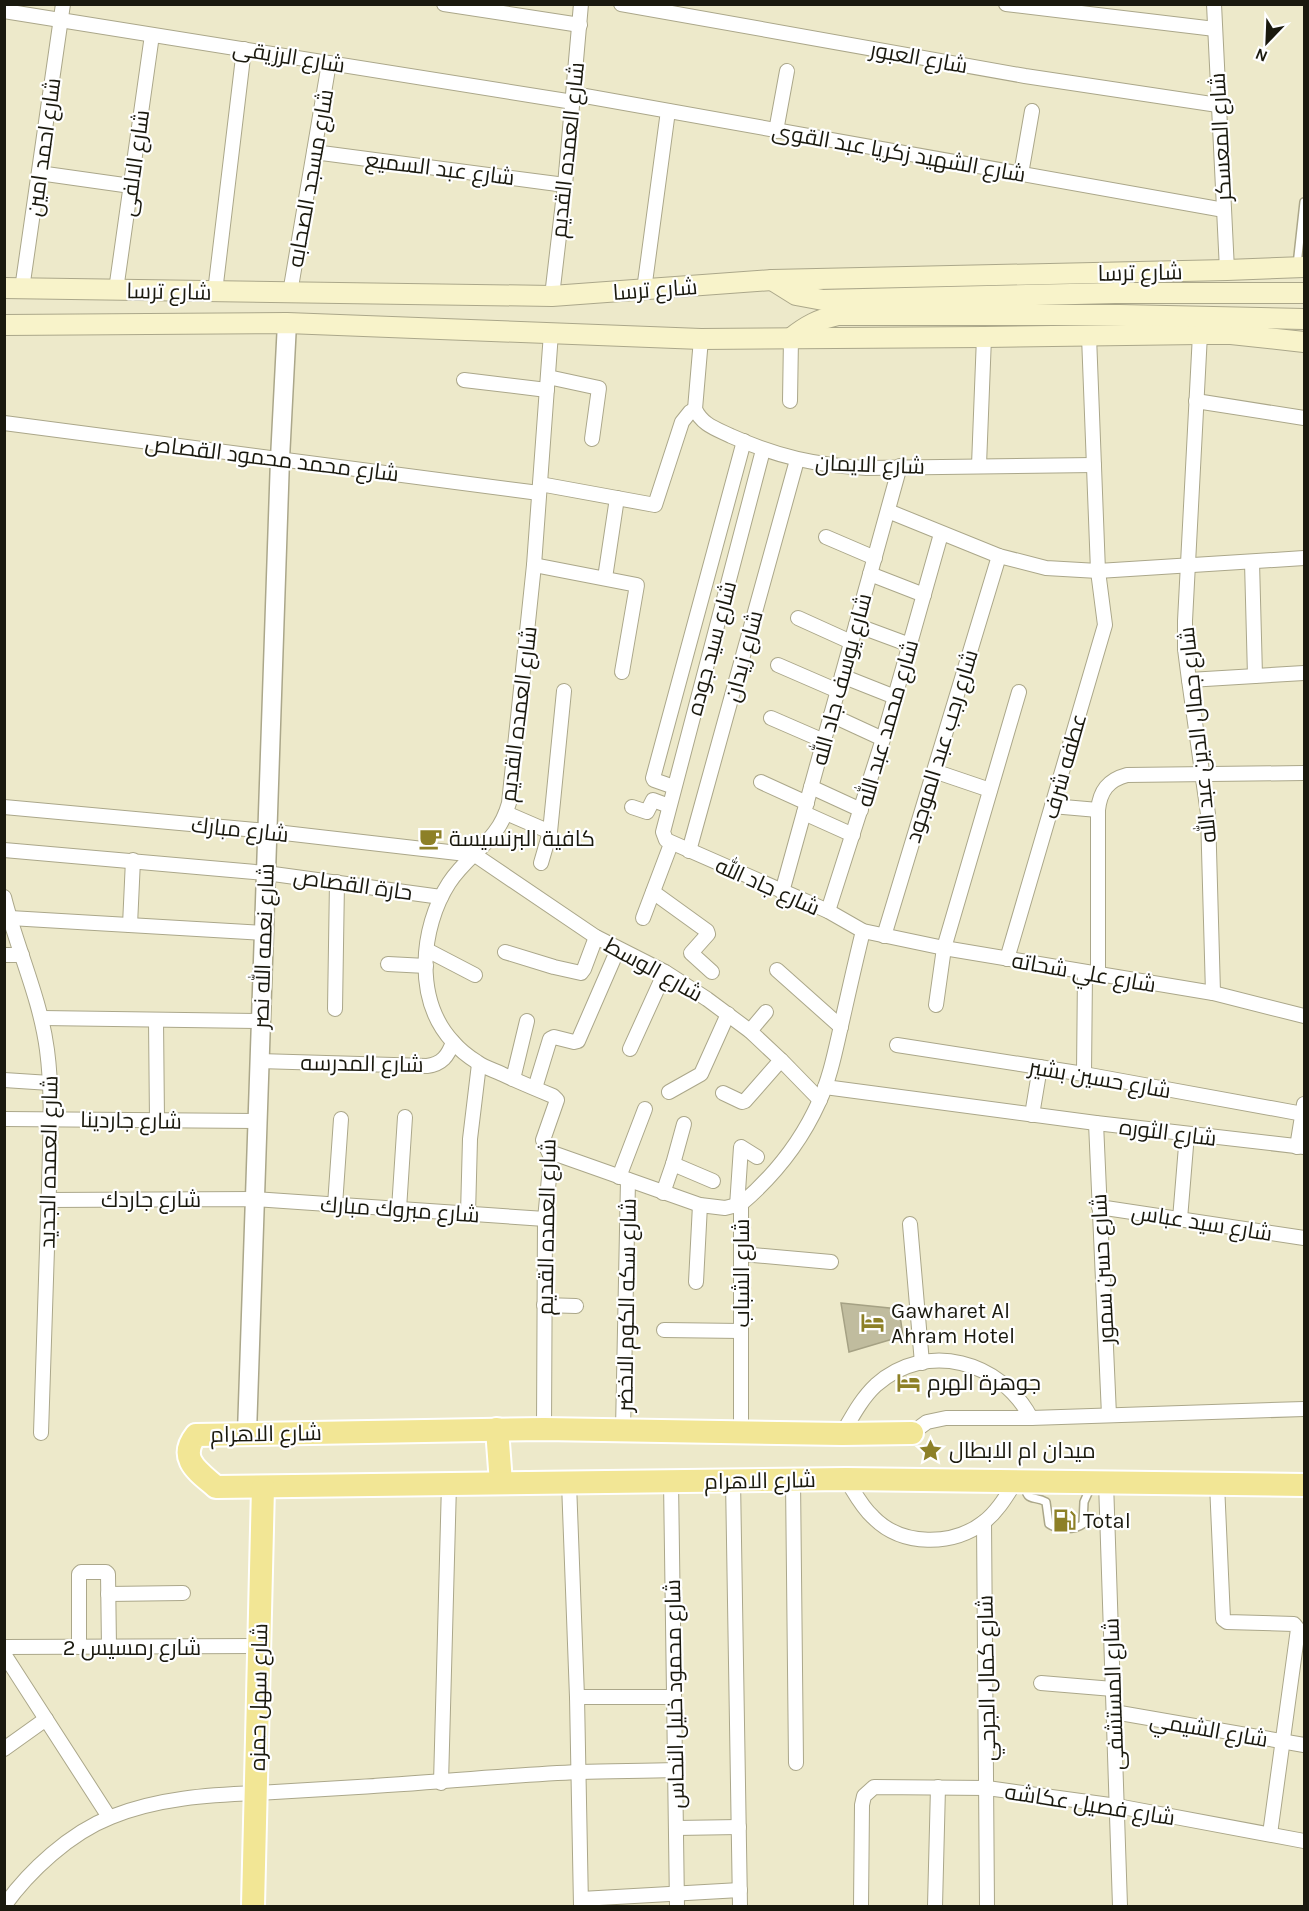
<svg xmlns="http://www.w3.org/2000/svg" width="1309" height="1911" viewBox="0 0 1309 1911" font-family="Karla,Cairo,sans-serif">
<style>
.building{fill:#c0bc9e;stroke:#a5a184;stroke-width:1.5}
.lines{fill:none;stroke-linecap:round;stroke-linejoin:round}
.service-casing{stroke:#aba78a;stroke-width:10}
.minor-casing{stroke:#aba78a;stroke-width:16}
.tertiary-casing{stroke:#aba78a;stroke-width:21}
.secondary-casing{stroke:#aba78a;stroke-width:22}
.primary-casing{stroke:#fff;stroke-width:26}
.service{stroke:#fff;stroke-width:7}
.minor{stroke:#fff;stroke-width:14}
.tertiary{stroke:#fff;stroke-width:18}
.secondary{stroke:#f8f3ca;stroke-width:20}
.primary{stroke:#f2e695;stroke-width:22}
.labels{text-anchor:middle;stroke-width:4.5;stroke-linejoin:round;paint-order:stroke}
.street-label{font-size:22px;fill:#1a190e;stroke:#fff}
.poi-label{font-size:22px;fill:#1a190e;stroke:#fff;text-anchor:start}
</style>
<rect width="100%" height="100%" fill="#ede9ca"/>
<!-- building -->
<path class="building" d="M841,1303L899,1309L903,1336L849,1352Z"/>
<g class="lines">
<defs>
<g id="service">
<path d="M1297,265L1304,202"/>
<path d="M1025,1484C1026,1503 1034,1495 1046,1502L1049,1524C1057,1530 1075,1530 1083,1524L1084,1502L1091,1486"/>
</g>
<g id="minor">
<path d="M444,4L580,25"/>
<path d="M621,4L1025,76L1218,105"/>
<path d="M1006,4L1215,29"/>
<path d="M1214,4L1227,270"/>
<path d="M4,11L573,102"/>
<path d="M574,94L1224,210"/>
<path d="M776,131L787,71"/>
<path d="M314,152L565,185"/>
<path d="M39,173L131,186"/>
<path d="M1021,174L1032,111"/>
<path d="M22,289L63,4"/>
<path d="M116,290L152,35"/>
<path d="M644,290L668,111"/>
<path d="M215,292L244,49"/>
<path d="M290,293L329,63"/>
<path d="M552,296L565,185L581,4"/>
<path d="M1200,334L1185,621V649L1189,680L1208,814L1213,993"/>
<path d="M701,339L695,409C702,425 717,429 731,436C778,457 815,465 866,468L1094,465"/>
<path d="M548,377L599,388L592,439"/>
<path d="M464,380L547,390"/>
<path d="M790,401L791,338"/>
<path d="M1196,401L1304,418"/>
<path d="M4,423L539,493"/>
<path d="M763,450L663,832L666,840L828,911L863,931L944,948L1213,993L1304,1016"/>
<path d="M979,465L984,337"/>
<path d="M540,484L655,505L682,422L690,412L695,409"/>
<path d="M888,511L999,556L1046,568L1098,571L1304,558"/>
<path d="M826,537L875,558"/>
<path d="M1252,562L1255,676"/>
<path d="M534,565L637,585L622,672"/>
<path d="M870,574L924,595"/>
<path d="M605,578L617,498"/>
<path d="M798,618L851,642"/>
<path d="M856,625L910,645"/>
<path d="M778,665L838,691"/>
<path d="M842,676L895,697"/>
<path d="M1189,680L1304,673"/>
<path d="M831,715L883,739"/>
<path d="M771,718L824,741"/>
<path d="M934,771L990,790"/>
<path d="M761,782L807,803"/>
<path d="M674,787L654,780L653,778L744,441"/>
<path d="M811,787L861,810"/>
<path d="M1052,806L1098,810"/>
<path d="M4,807L267,831L475,855L596,937L665,972L707,999L750,1031L781,1060L820,1100"/>
<path d="M632,807L647,812L653,800L669,806"/>
<path d="M506,813L550,832"/>
<path d="M804,813L853,835"/>
<path d="M4,850L266,873L441,897"/>
<path d="M689,851L797,460"/>
<path d="M541,863L550,832L564,691"/>
<path d="M653,892L707,931L708,934L691,953L712,972"/>
<path d="M782,892L900,466"/>
<path d="M4,897C17,949 40,997 47,1050C53,1095 50,1141 49,1187C47,1269 43,1351 41,1433"/>
<path d="M828,911L883,739L941,534"/>
<path d="M10,918L263,933"/>
<path d="M643,918L671,844"/>
<path d="M130,925L133,860"/>
<path d="M884,936L999,556"/>
<path d="M427,950L475,975"/>
<path d="M505,952L554,967L581,973L584,969L596,937"/>
<path d="M4,955H22"/>
<path d="M1007,959L1105,625L1098,571L1089,336"/>
<path d="M388,964L426,966"/>
<path d="M777,970L841,1027"/>
<path d="M1098,974V810C1100,791 1108,780 1127,775L1304,773"/>
<path d="M936,1005L944,948L1019,692"/>
<path d="M335,1009L337,882"/>
<path d="M42,1018L261,1021"/>
<path d="M156,1020L157,1121"/>
<path d="M750,1031L766,1012"/>
<path d="M897,1045L1084,1074L1303,1114"/>
<path d="M630,1049L665,972"/>
<path d="M259,1061L427,1066C442,1064 448,1056 453,1042"/>
<path d="M1084,1074L1085,972"/>
<path d="M513,1079L527,1021"/>
<path d="M4,1080L50,1083"/>
<path d="M825,1087L1096,1123L1304,1147"/>
<path d="M535,1088L550,1039L554,1037L574,1042L578,1041L618,949"/>
<path d="M669,1092L701,1074L728,1014"/>
<path d="M723,1093L742,1102L745,1101L781,1060"/>
<path d="M1032,1115L1040,1067"/>
<path d="M4,1119L257,1121"/>
<path d="M1096,1123L1109,1415"/>
<path d="M1297,1147L1304,1104"/>
<path d="M550,1152L700,1205L725,1208L741,1204"/>
<path d="M673,1164L713,1181"/>
<path d="M619,1177L645,1109"/>
<path d="M663,1193L673,1164L684,1124"/>
<path d="M48,1200L254,1199L545,1219"/>
<path d="M335,1205L341,1119"/>
<path d="M737,1206L741,1147L757,1157"/>
<path d="M1099,1207L1304,1238"/>
<path d="M399,1209L405,1117"/>
<path d="M468,1214L470,1139L479,1064"/>
<path d="M1180,1219L1187,1134"/>
<path d="M910,1224L922,1363"/>
<path d="M742,1254L831,1262"/>
<path d="M696,1282L700,1205"/>
<path d="M544,1305L576,1306"/>
<path d="M664,1330L741,1331"/>
<path d="M544,1429L545,1219L551,1157L543,1140L557,1100L553,1096C536,1089 519,1082 502,1074C494,1070 485,1068 477,1062C469,1057 459,1049 453,1042C414,1000 420,928 449,883C470,851 498,843 509,803L534,565L551,333"/>
<path d="M623,1430L628,1180"/>
<path d="M741,1432V1204C775,1175 801,1142 819,1102C830,1078 835,1052 841,1026C848,995 855,963 863,931"/>
<path d="M912,1433L927,1422L946,1418H1031L1304,1409"/>
<path d="M842,1434C852,1417 861,1399 876,1385C927,1340 1001,1361 1031,1418"/>
<path d="M846,1479C855,1493 861,1506 873,1517C902,1547 953,1546 984,1522C998,1511 1007,1495 1016,1481"/>
<path d="M733,1480L740,1906"/>
<path d="M793,1480L796,1763"/>
<path d="M671,1481L677,1906"/>
<path d="M1106,1482L1120,1906"/>
<path d="M569,1483L577,1697L581,1906"/>
<path d="M1217,1484L1223,1619L1227,1622L1294,1624L1298,1629L1270,1834"/>
<path d="M984,1522L987,1906"/>
<path d="M108,1594L183,1593"/>
<path d="M4,1647L259,1646"/>
<path d="M79,1647V1574L81,1572H106L108,1574L109,1647"/>
<path d="M4,1654L109,1817"/>
<path d="M1041,1683L1113,1689"/>
<path d="M577,1697H674"/>
<path d="M1114,1712L1304,1745"/>
<path d="M4,1749L46,1719"/>
<path d="M441,1783L449,1484"/>
<path d="M676,1828L739,1827"/>
<path d="M581,1899L740,1890"/>
<path d="M4,1906C29,1871 70,1833 111,1817C158,1798 208,1795 258,1793C291,1791 325,1789 358,1787C432,1783 506,1775 580,1772C612,1771 643,1771 675,1770"/>
<path d="M861,1906L862,1805L864,1796L874,1787L987,1788L1117,1806L1304,1841"/>
<path d="M935,1906L938,1787"/>
</g>
<path id="tertiary" d="M247,1433L280,459L287,323"/>
<g id="secondary">
<path d="M772,280L796,295L823,300L1115,293H1304"/>
<path d="M4,288L552,296L772,280L1227,270L1304,267"/>
<path d="M4,325L287,323L701,339L984,337L1200,334H1231L1304,342"/>
<path d="M791,338C806,326 819,319 838,315H1120L1304,319"/>
</g>
<g id="primary">
<path d="M497,1429L501,1483"/>
<path d="M912,1433L842,1434L544,1429L196,1435C177,1459 199,1472 216,1487L846,1479L1304,1485"/>
<path d="M253,1906L263,1487"/>
</g>
</defs>
<!-- service casing -->
<use href="#service" class="service-casing"/>
<!-- minor casing -->
<use href="#minor" class="minor-casing"/>
<!-- tertiary casing -->
<use href="#tertiary" class="tertiary-casing"/>
<!-- secondary casing -->
<use href="#secondary" class="secondary-casing"/>
<!-- primary casing -->
<use href="#primary" class="primary-casing"/>
<!-- service -->
<use href="#service" class="service"/>
<!-- minor -->
<use href="#minor" class="minor"/>
<!-- tertiary -->
<use href="#tertiary" class="tertiary"/>
<!-- secondary -->
<use href="#secondary" class="secondary"/>
<!-- primary -->
<use href="#primary" class="primary"/>
</g>
<!-- icons -->
<defs>
<symbol id="cafe-bare" viewBox="-9 -9 18 18"><path d="M-5.5-4.5H6V0H3Q3 3.5 0 3.5H-2.5Q-5.5 3.5-5.5 0ZM3-3.2v2h1.7v-2ZM-6 4.5H4V6H-6Z" fill="#8d8027" stroke="#fff" stroke-width="2.5" paint-order="stroke"/></symbol>
<symbol id="hotel-bare" viewBox="-9 -9 18 18"><path d="M-6-4.5h1.5V1H6V5H4.5V3h-9V5H-6ZM-4 0a1.8 1.8 0 1 1 3.6 0ZM.5 0V-2.5h3Q6-2.5 6 0Z" fill="#8d8027" stroke="#fff" stroke-width="2.5" paint-order="stroke"/></symbol>
<symbol id="sight-bare" viewBox="-9 -9 18 18"><path d="M0-6L1.8-2.2L6-1.7L2.9 1.2L3.7 5.4L0 3.3L-3.7 5.4L-2.9 1.2L-6-1.7L-1.8-2.2Z" fill="#8d8027" stroke="#fff" stroke-width="2.5" paint-order="stroke"/></symbol>
<symbol id="fuel-bare" viewBox="-9 -9 18 18"><path d="M-5.5-6h7V0h2V4h1.3V-2.5L3-4.5l.8-.8L6-3V5H2.5V1h-1V6h-7ZM-4.2-4.7v3.2H.2V-4.7Z" fill="#8d8027" stroke="#fff" stroke-width="2.5" paint-order="stroke"/></symbol>
</defs>
<g fill-rule="evenodd">
<use href="#cafe-bare" x="414" y="822" width="33" height="33"/>
<use href="#hotel-bare" x="856" y="1306" width="33" height="33"/>
<use href="#hotel-bare" x="892" y="1366" width="33" height="33"/>
<use href="#sight-bare" x="914" y="1434" width="33" height="33"/>
<use href="#fuel-bare" x="1048" y="1504" width="33" height="33"/>
</g>
<g class="labels">
<!-- street labels -->
<g class="street-label">
<text transform="translate(289 56) rotate(9)" y="8">شارع الرزيقى</text>
<text transform="translate(919 57) rotate(10)" y="8">شارع العبور</text>
<text transform="translate(1220 137) rotate(-93)" y="8">شارع المعسكر</text>
<text transform="translate(43 147) rotate(-82)" y="8">شارع احمد امين</text>
<text transform="translate(567 150) rotate(-84)" y="8">شارع العمده القديم</text>
<text transform="translate(899 152) rotate(10)" y="8">شارع الشهيد زكريا عبد القوى</text>
<text transform="translate(134 163) rotate(-82)" y="8">شارع الالفى</text>
<text transform="translate(440 168) rotate(7)" y="8">شارع عبد السميع</text>
<text transform="translate(310 178) rotate(-80)" y="8">شارع مسجد الصحابه</text>
<text transform="translate(1140 272) rotate(-1)" y="8">شارع ترسا</text>
<text transform="translate(655 289) rotate(-4)" y="8">شارع ترسا</text>
<text transform="translate(169 291) rotate(1)" y="8">شارع ترسا</text>
<text transform="translate(272 458) rotate(7)" y="8">شارع محمد محمود القصاص</text>
<text transform="translate(870 464) rotate(2)" y="8">شارع الايمان</text>
<text transform="translate(711 648) rotate(-75)" y="8">شارع سيد جوده</text>
<text transform="translate(743 656) rotate(-75)" y="8">شارع زيدان</text>
<text transform="translate(841 679) rotate(-75)" y="8">شارع يوسف جاد الله</text>
<text transform="translate(518 714) rotate(-83)" y="8">شارع العمده القديم</text>
<text transform="translate(887 723) rotate(-74)" y="8">شارع محمد عبد الله</text>
<text transform="translate(1197 735) rotate(-96)" y="8">شارع جمال الدين عبد الله</text>
<text transform="translate(941 746) rotate(-73)" y="8">شارع رجب عبد الموجود</text>
<text transform="translate(1064 766) rotate(-74)" y="8">عطفه شرف</text>
<text transform="translate(240 829) rotate(6)" y="8">شارع مبارك</text>
<text transform="translate(353 884) rotate(8)" y="8">حارة القصاص</text>
<text transform="translate(768 886) rotate(24)" y="8">شارع جاد الله</text>
<text transform="translate(263 946) rotate(-88)" y="8">شارع نعمه الله نصر</text>
<text transform="translate(654 969) rotate(29)" y="8">شارع الوسط</text>
<text transform="translate(1084 972) rotate(10)" y="8">شارع علي شحاته</text>
<text transform="translate(362 1063) rotate(1)" y="8">شارع المدرسه</text>
<text transform="translate(1100 1078) rotate(10)" y="8">شارع حسين بشير</text>
<text transform="translate(131 1120) rotate(1)" y="8">شارع جاردينا</text>
<text transform="translate(1168 1132) rotate(7)" y="8">شارع الثوره</text>
<text transform="translate(48 1162) rotate(-89)" y="8">شارع العمده الجديد</text>
<text x="151" y="1207">شارع جاردك</text>
<text transform="translate(400 1209) rotate(4)" y="8">شارع مبروك مبارك</text>
<text transform="translate(1202 1222) rotate(9)" y="8">شارع سيد عباس</text>
<text transform="translate(546 1227) rotate(-89)" y="8">شارع العمده القديم</text>
<text transform="translate(1102 1269) rotate(-93)" y="8">شارع حسن سمور</text>
<text transform="translate(741 1273) rotate(-90)" y="8">شارع الشباب</text>
<text transform="translate(626 1305) rotate(-89)" y="8">شارع سكه الكوم الاخضر</text>
<text transform="translate(266 1433) rotate(-1)" y="8">شارع الاهرام</text>
<text transform="translate(760 1480) rotate(-1)" y="8">شارع الاهرام</text>
<text x="132" y="1655">شارع رمسيس 2</text>
<text transform="translate(986 1678) rotate(-91)" y="8">شارع كمال الجرحي</text>
<text transform="translate(674 1694) rotate(-91)" y="8">شارع محمود خليل النحاس</text>
<text transform="translate(1113 1694) rotate(-92)" y="8">شارع المستشفى</text>
<text transform="translate(258 1697) rotate(-89)" y="8">شارع سهل حمزه</text>
<text transform="translate(1209 1729) rotate(10)" y="8">شارع الشيمي</text>
<text transform="translate(1090 1804) rotate(9)" y="8">شارع فصيل عكاشه</text>
</g>
<!-- poi labels -->
<g class="poi-label">
<text x="449" y="846">كافية البرنسيسة</text>
<text x="891" y="1318">Gawharet Al<tspan x="891" dy="25">Ahram Hotel</tspan></text>
<text x="927" y="1390">جوهرة الهرم</text>
<text x="949" y="1458">ميدان ام الابطال</text>
<text x="1083" y="1528">Total</text>
</g>
</g>
<!-- border -->
<rect width="1309" height="1911" fill="none" stroke="#1a190e" stroke-width="12"/>
<!-- north arrow -->
<g transform="translate(1267 42) rotate(203)" stroke="#ffffff" stroke-width="4.5" paint-order="stroke">
<path d="M0-4.5L10 22L0 15L-10 22Z" fill="#1a190e"/>
<text y="-9" font-size="16" font-weight="bold" text-anchor="middle" fill="#1a190e">N</text>
</g>
</svg>
